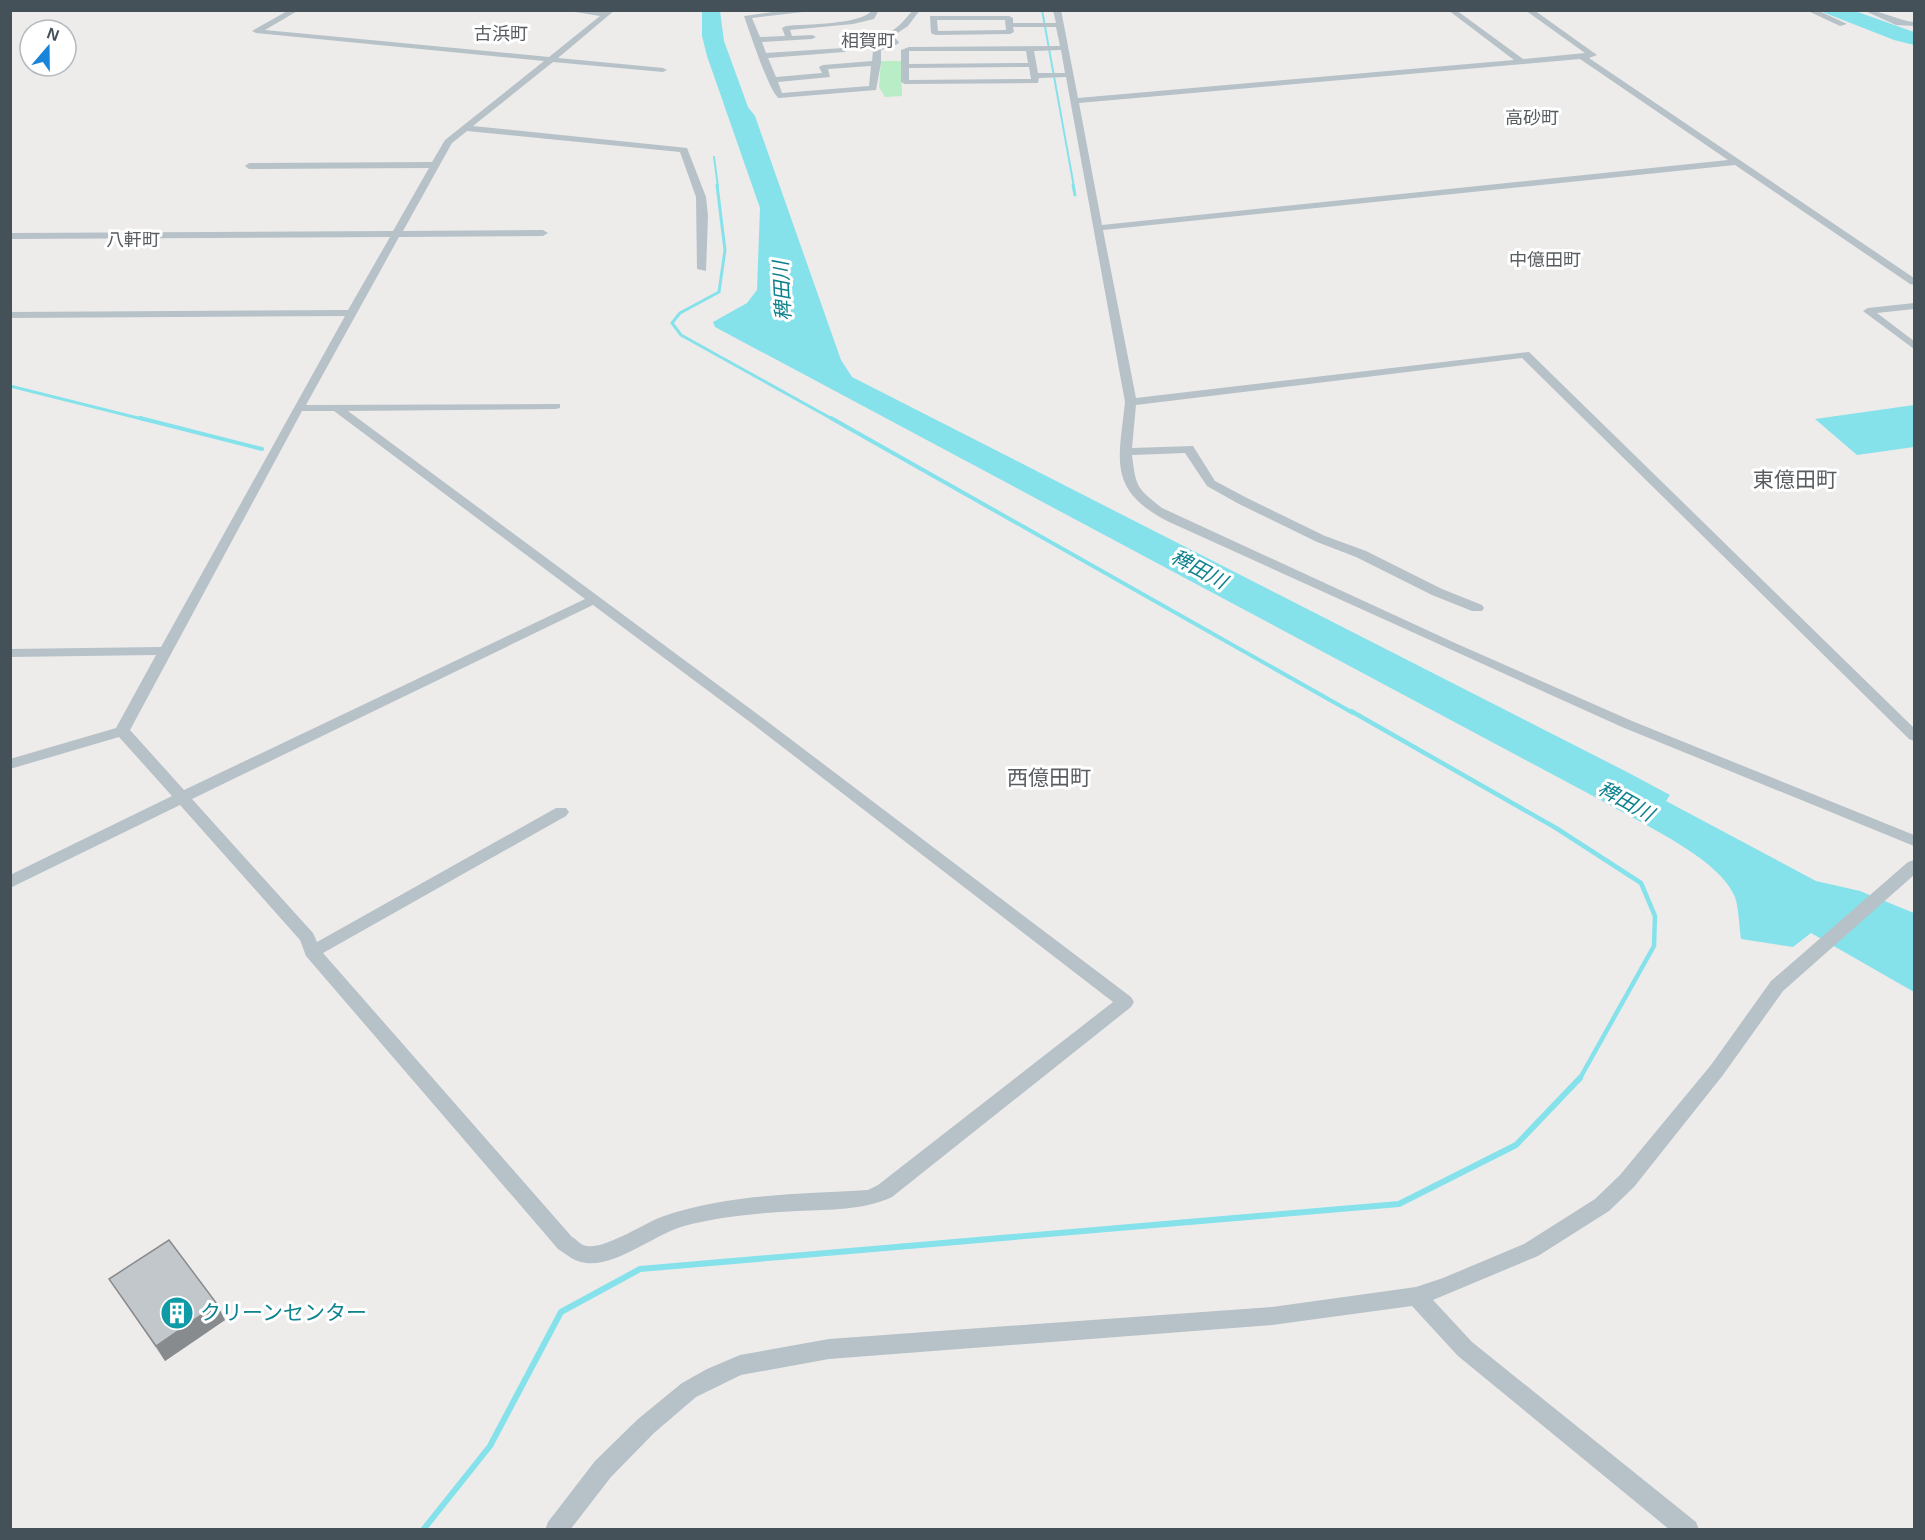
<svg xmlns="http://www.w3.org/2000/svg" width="1925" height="1540" viewBox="0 0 1925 1540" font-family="Arial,'Noto Sans JP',sans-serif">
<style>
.green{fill:#b8edc6}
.water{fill:#85e2eb}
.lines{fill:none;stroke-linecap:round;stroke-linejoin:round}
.stream-far4{stroke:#85e2eb;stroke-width:2}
.stream-far3{stroke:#85e2eb;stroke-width:3}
.stream-far2{stroke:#85e2eb;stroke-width:4}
.stream-far1{stroke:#85e2eb;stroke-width:4.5}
.stream{stroke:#85e2eb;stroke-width:6}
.minor{fill:#b6c2c8;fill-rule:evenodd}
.wall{fill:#a7abaf}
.shaded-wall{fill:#888b8e}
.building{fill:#c2c7cb;stroke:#888b8e;stroke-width:1.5}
.labels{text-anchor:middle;stroke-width:6;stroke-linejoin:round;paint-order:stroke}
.far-quarter-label{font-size:18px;fill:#585d60;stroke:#fff}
.water-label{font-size:20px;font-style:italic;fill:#0d828d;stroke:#fff}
.quarter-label{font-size:21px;fill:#585d60;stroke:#fff}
.near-culture-label{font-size:21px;fill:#0d838f;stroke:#fff;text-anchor:start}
</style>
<rect width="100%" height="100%" fill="#eeebeb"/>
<!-- green -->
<path class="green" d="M881,61H901L902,96L885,97L879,87Z"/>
<!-- water -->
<g class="water">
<path d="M702,11H720L724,41L748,107L755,116L841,360L852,377L1627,772L1670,795L1666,801L1816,881L1860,891L1914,913V992L1811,933L1793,947L1741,939C1739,926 1739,909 1735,897C1720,859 1644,825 1608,804L715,327L713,322L747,303L757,290L760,208L707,56L702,36Z"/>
<path d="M1820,11H1855L1914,32V45L1894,40Z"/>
<path d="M1914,405V447L1857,455L1815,419Z"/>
</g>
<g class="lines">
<!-- stream-far4 -->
<g class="stream-far4">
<path d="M1042,10L1074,187"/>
<path d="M714,157L718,187"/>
</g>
<!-- stream-far3 -->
<g class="stream-far3">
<path d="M717,185L725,250L719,292L680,313L672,323L681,335L834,420"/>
<path d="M1073,185L1075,195"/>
<path d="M10,386L146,420"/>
</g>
<!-- stream-far2 -->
<g class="stream-far2">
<path d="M140,418L262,449"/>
<path d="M831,418L1353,713"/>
</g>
<!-- stream-far1 -->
<path class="stream-far1" d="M1351,711L1556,828L1641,883L1655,916L1654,946L1579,1080"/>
<!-- stream -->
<path class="stream" d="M423,1530L490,1446L561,1312L640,1269L1399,1204L1516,1145L1580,1078"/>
<!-- minor -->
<g class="minor">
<path d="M289,10H299L265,30L549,57L600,16L563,10H615L558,58L663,68L667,70L663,72L553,62L473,126L687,148L706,197L708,216L706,271L697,269L696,197L680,152L467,131L452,143L403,231L543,230L548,233L543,236L399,237L306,405L560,404V408L556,409L348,411L764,719L1131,997L1134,1002L1131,1007L892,1197C862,1211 830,1209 798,1211C760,1213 721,1216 684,1226C655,1234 616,1267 586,1263C575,1262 567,1255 558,1249L306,956L300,940L180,805L10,888V875L172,796L119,737L10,769V759L116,728L156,655L10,657V649L161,647L345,316L10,318V312L348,310L390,237L10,239V233L393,231L429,168L249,169L245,166L249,163L432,162L445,140L544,61L256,33L252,31ZM302,411H334L585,599L184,790L130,730ZM593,605L754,725L1113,1002L878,1185L868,1190C800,1194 730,1194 664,1216C645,1222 601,1253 583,1245C579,1243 576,1239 572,1237L323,953L566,816L569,812L566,808H556L317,942L313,933L192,799Z"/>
<path d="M786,10H820L752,18L760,37L785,36L782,28L786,26C804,24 862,25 872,10H879L874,19L853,24L790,30L792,36L812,35L816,37L812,39L762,42L766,53L843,48L852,44L851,40C867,28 873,38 887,33C897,30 906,18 913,10H920L908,26L893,36L899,42L898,44L881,50V63L876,90L779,98C770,94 749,30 744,16ZM865,37H882L891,41C880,47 869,48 859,42ZM858,47L873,51L872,61L823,65L819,67L822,73L776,77L768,58L844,52ZM871,66L869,86L782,93L778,82L830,77L828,69Z"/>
<path d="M1053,10H1061L1078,98L1514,60L1448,10H1456L1523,59L1585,53L1525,10H1534L1597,55L1589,58L1914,278V285L1910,284L1735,165L1103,230L1136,398L1529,352L1914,728V741L1909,739L1522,358L1136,405L1132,448L1193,446L1215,481L1247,498L1325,536L1366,551L1442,589L1482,605L1484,608L1482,611H1472L1432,595L1356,557L1317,542L1239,504L1207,486L1185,453L1132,455C1136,488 1137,488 1162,508L1455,643L1632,721L1914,835V846L1622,727L1167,521C1107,489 1119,460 1125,402L1066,77L1039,78L1038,83H1035L905,84L901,82V50L909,47L1060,46L1056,27H1013L1014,32L1010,34L935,35L931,33L930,16H1009L1013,18V23H1056ZM937,20H1005L1006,30L938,31ZM1061,50L1065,73H1038L1034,51ZM909,51H1026L1028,63L909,64ZM1580,59L1728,160L1102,225L1079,103ZM1029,67L1031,79L909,80V68Z"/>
<path d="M1806,10H1817L1847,24L1840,26Z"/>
<path d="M1863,10C1881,10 1896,20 1914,22V26L1896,25Z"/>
<path d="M1914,303V309L1877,313L1914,341V349L1863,311L1868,308Z"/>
<path d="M1914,860V875L1783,991L1723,1075L1634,1187L1609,1211L1538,1256L1433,1300L1472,1342L1696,1522L1699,1530H1670L1458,1356L1412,1306L1272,1325L829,1359L741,1375L696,1397L654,1433L611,1477L570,1530H545L548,1522L595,1461L638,1419L682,1383L707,1369L740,1355L829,1339L1272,1307L1416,1287L1443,1278L1524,1244L1595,1199L1620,1175L1711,1065L1771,981L1908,862Z"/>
</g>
</g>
<!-- wall -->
<path class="wall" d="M109,1279L225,1320L165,1361Z"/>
<!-- shaded-wall -->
<path class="shaded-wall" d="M217,1304L225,1320L165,1361L156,1346Z"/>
<!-- building -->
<path class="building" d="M169,1240L217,1304L156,1346L109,1279Z"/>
<!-- icons -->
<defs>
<symbol id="building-disc" viewBox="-11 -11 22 22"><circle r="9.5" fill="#0f9aa8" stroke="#fff"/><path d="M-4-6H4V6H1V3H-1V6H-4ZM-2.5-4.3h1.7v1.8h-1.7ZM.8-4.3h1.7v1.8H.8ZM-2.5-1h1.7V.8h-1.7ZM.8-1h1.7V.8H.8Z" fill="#fff"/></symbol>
</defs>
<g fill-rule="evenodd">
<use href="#building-disc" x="158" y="1294" width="38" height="38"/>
</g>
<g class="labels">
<!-- far-quarter labels -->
<g class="far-quarter-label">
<text x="501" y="40">古浜町</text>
<text x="868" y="47">相賀町</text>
<text x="1532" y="124">高砂町</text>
<text x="133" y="246">八軒町</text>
<text x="1545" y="266">中億田町</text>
</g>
<!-- water labels -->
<g class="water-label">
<text transform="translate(782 291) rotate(-93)" y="7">稗田川</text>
<text transform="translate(1199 569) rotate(28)" y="7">稗田川</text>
<text transform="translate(1626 801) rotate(29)" y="7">稗田川</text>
</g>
<!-- quarter labels -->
<g class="quarter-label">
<text x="1795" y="487">東億田町</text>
<text x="1049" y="785">西億田町</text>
</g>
<!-- near-culture labels -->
<g class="near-culture-label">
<text x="200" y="1320">クリーンセンター</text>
</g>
</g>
<!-- border -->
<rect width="1925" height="1540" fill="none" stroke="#445158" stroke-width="24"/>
<!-- north arrow -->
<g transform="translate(48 48) rotate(20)"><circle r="28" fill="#ffffff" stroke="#b4b9bc" stroke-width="1.5"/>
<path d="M0-4.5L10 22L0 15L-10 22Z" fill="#1985da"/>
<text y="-9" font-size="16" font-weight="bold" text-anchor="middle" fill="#445158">N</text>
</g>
</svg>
